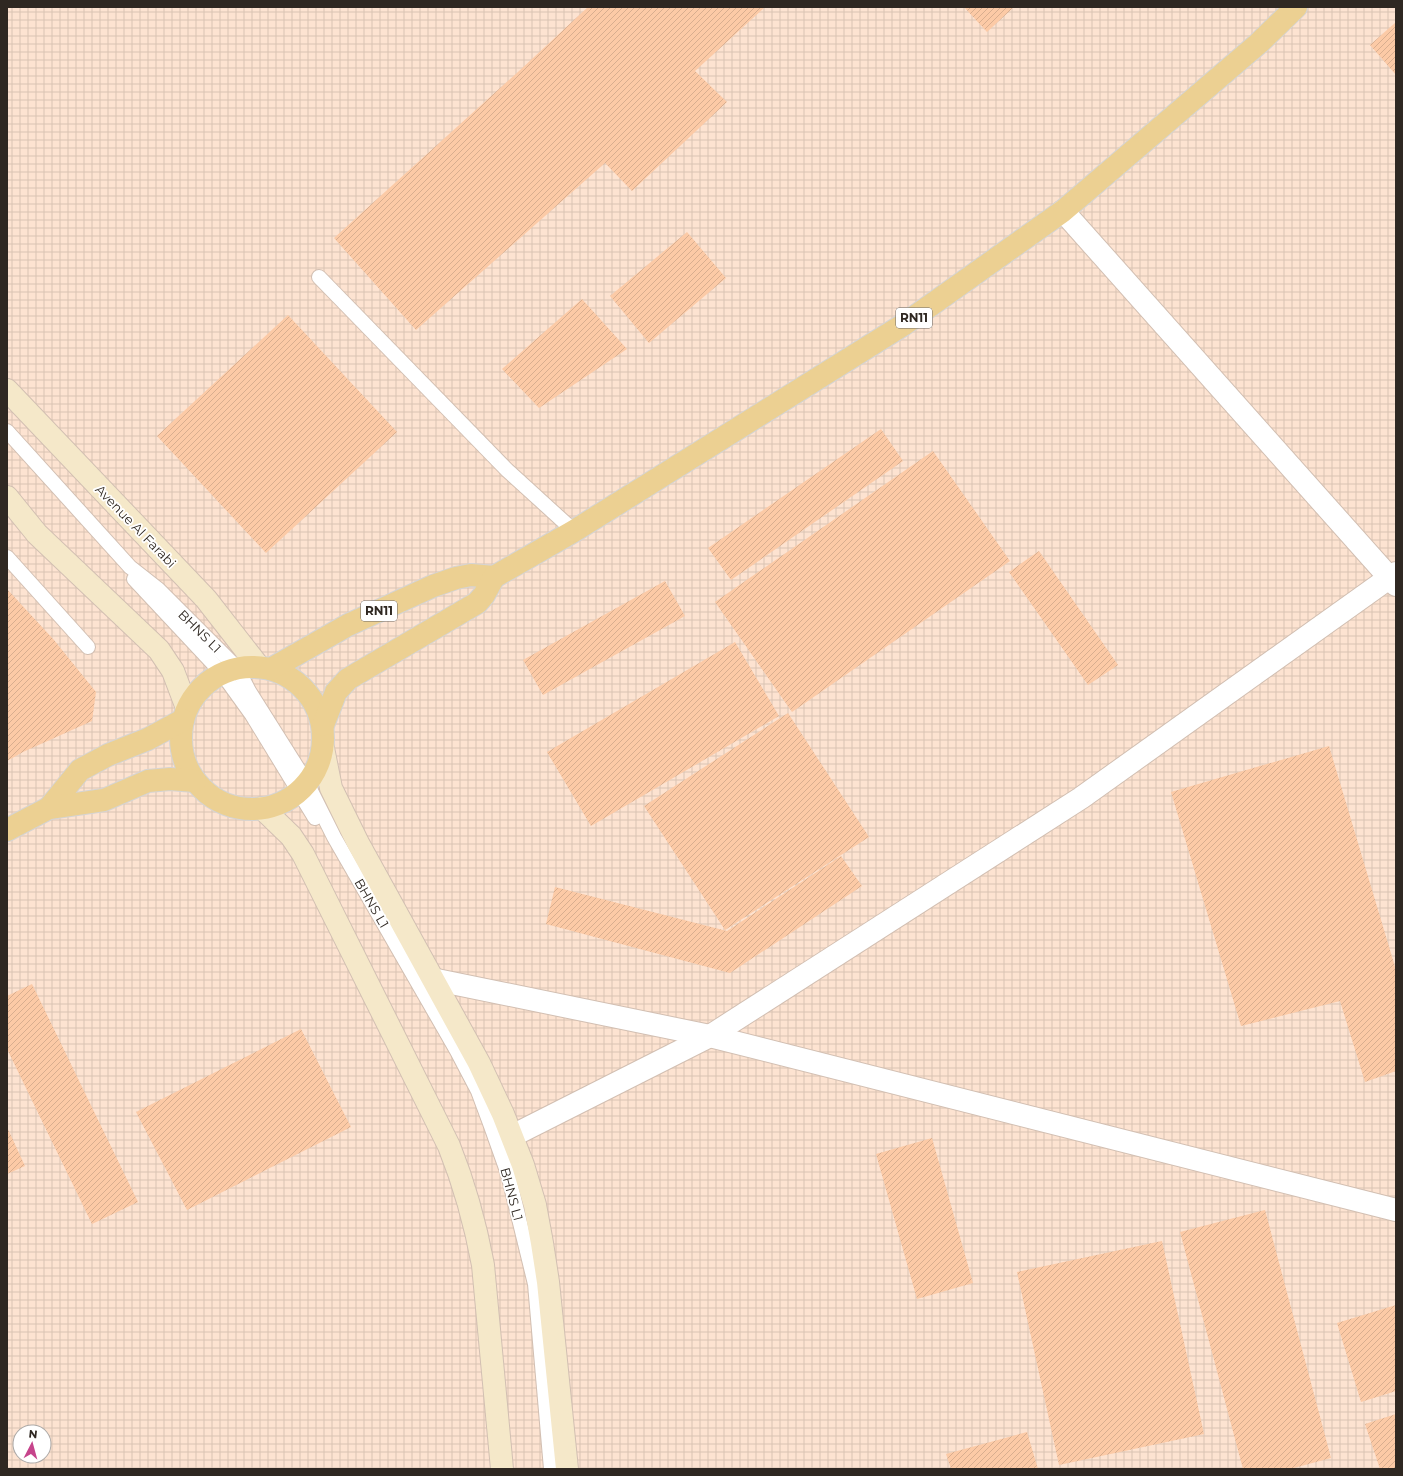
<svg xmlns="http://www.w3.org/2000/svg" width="1403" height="1476" viewBox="0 0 1403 1476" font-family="Montserrat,sans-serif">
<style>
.industrial{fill:url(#industrial-grid);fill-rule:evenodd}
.building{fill:url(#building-hatch)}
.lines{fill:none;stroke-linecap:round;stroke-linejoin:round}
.lane-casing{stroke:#d2bfb2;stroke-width:16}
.street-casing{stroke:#d2bfb2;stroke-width:24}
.secondary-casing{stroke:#d2bfb2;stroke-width:24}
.primary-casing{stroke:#d5d4d3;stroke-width:24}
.lane{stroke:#fff;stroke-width:14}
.street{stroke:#fff;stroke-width:22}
.secondary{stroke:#f5e8c9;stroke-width:22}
.primary{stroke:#ecd092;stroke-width:22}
.labels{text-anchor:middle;stroke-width:3.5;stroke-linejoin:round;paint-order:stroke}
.shield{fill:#fff;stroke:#6d6864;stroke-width:1}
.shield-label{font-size:12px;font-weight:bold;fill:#2f2822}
.street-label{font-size:13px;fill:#2f2822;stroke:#fff}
</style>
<defs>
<pattern id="industrial-grid" width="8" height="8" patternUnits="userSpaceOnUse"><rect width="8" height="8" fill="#fde3d1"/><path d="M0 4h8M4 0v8" fill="none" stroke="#d9c3b3"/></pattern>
<pattern id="building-hatch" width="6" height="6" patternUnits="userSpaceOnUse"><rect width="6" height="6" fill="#fccaa6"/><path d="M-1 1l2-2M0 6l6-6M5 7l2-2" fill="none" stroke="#d8ae8f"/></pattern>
</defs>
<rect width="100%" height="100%" fill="#fdede2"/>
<!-- industrial -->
<path class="industrial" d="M7,7H1396V1469H7ZM20,1432H44V1456H20Z"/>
<!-- building -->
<g class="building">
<path d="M588,7H765L695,71L727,102L632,191L605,163L416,330L334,238L519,71Z"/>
<path d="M964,7H1014L987,32Z"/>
<path d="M1396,22V75L1370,45Z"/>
<path d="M687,232L726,278L649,343L610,296Z"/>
<path d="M582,299L627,349L539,408L502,369Z"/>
<path d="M288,315L397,432L266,553L157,436Z"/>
<path d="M881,429L903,461L731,580L708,548Z"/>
<path d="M933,451L1010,561L792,712L715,602Z"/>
<path d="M1039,551L1118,665L1088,685L1009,572Z"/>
<path d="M665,581L685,616L543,695L523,660Z"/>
<path d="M7,589L54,640L96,692L92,721L23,752L7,761Z"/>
<path d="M735,642L779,716L591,826L547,752Z"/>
<path d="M788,713L869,837L725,930L644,806Z"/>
<path d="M1329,746L1396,970V1071L1365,1082L1340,1001L1241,1026L1171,792Z"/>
<path d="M841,856L862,886L730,973L546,924L555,887L727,931Z"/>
<path d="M32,984L138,1202L92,1224L7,1049V996Z"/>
<path d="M301,1029L351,1127L187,1210L136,1112Z"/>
<path d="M7,1127L25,1166L7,1174Z"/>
<path d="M932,1138L973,1283L917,1299L876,1154Z"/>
<path d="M1265,1210L1331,1458L1290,1469H1243L1180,1232Z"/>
<path d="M1162,1241L1204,1434L1059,1465L1017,1272Z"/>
<path d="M1396,1305V1391L1361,1402L1337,1323Z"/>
<path d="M1396,1414V1469H1380L1365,1424Z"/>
<path d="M1027,1432L1038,1469H951L946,1454Z"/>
</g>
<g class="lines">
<defs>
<g id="lane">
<path d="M319,277L507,470L574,531"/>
<path d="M7,431L130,567L158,589L237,668L249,691L307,783L334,837L457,1051L478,1091L491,1126L508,1174L535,1284L551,1469"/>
<path d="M7,557L88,647"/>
<path d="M134,579L221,672L252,715L315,818"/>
</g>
<g id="street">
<path d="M1063,211L1396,585"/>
<path d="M432,979L710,1036L1396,1210"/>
<path d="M512,1136L710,1036L1081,798L1396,573"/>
</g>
<g id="secondary">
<path d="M7,390L206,599L259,667"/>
<path d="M7,497L37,534L159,650L173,671L187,708"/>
<path d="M323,748L331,788L358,843L479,1063L503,1114L523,1165L535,1205L542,1243L548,1282L567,1469"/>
<path d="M262,808L291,836L303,854L449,1146C465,1186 475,1222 483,1265L502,1469"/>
</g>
<g id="primary">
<circle cx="252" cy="738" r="71"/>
<path d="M271,669L348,625L433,586L456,578L471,575L494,577"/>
<path d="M323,725L336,692L348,679L477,603L484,595L494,577L574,531L903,325L1063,211L1259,43L1296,7"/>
<path d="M49,808L80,770L108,755L148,739L183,720"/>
<path d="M7,830L49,808L104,800L148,781L170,779L195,781"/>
</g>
</defs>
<!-- lane casing -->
<use href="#lane" class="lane-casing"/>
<!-- street casing -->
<use href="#street" class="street-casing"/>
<!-- secondary casing -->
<use href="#secondary" class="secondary-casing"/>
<!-- primary casing -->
<use href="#primary" class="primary-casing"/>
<!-- lane -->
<use href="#lane" class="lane"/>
<!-- street -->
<use href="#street" class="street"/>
<!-- secondary -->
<use href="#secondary" class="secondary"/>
<!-- primary -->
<use href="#primary" class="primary"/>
</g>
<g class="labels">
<!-- shield labels -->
<g class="shield">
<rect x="896" y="308" width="36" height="20" rx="3"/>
<rect x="361" y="601" width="36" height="20" rx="3"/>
</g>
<g class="shield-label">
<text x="914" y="322">RN11</text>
<text x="379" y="615">RN11</text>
</g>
<!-- street labels -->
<g class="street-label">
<text transform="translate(136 526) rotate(46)" y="5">Avenue Al Farabi</text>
<text transform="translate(200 631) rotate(45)" y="5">BHNS L1</text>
<text transform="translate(372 903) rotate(60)" y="5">BHNS L1</text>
<text transform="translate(512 1194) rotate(75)" y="5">BHNS L1</text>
</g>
</g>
<!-- border -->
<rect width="1403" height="1476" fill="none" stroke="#2f2822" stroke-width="16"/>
<!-- north arrow -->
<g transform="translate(32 1444) rotate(6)"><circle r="19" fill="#ffffff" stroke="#aca9a7"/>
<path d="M0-3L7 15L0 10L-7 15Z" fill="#c6448c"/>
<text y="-6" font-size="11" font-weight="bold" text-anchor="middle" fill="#2f2822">N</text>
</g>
</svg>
